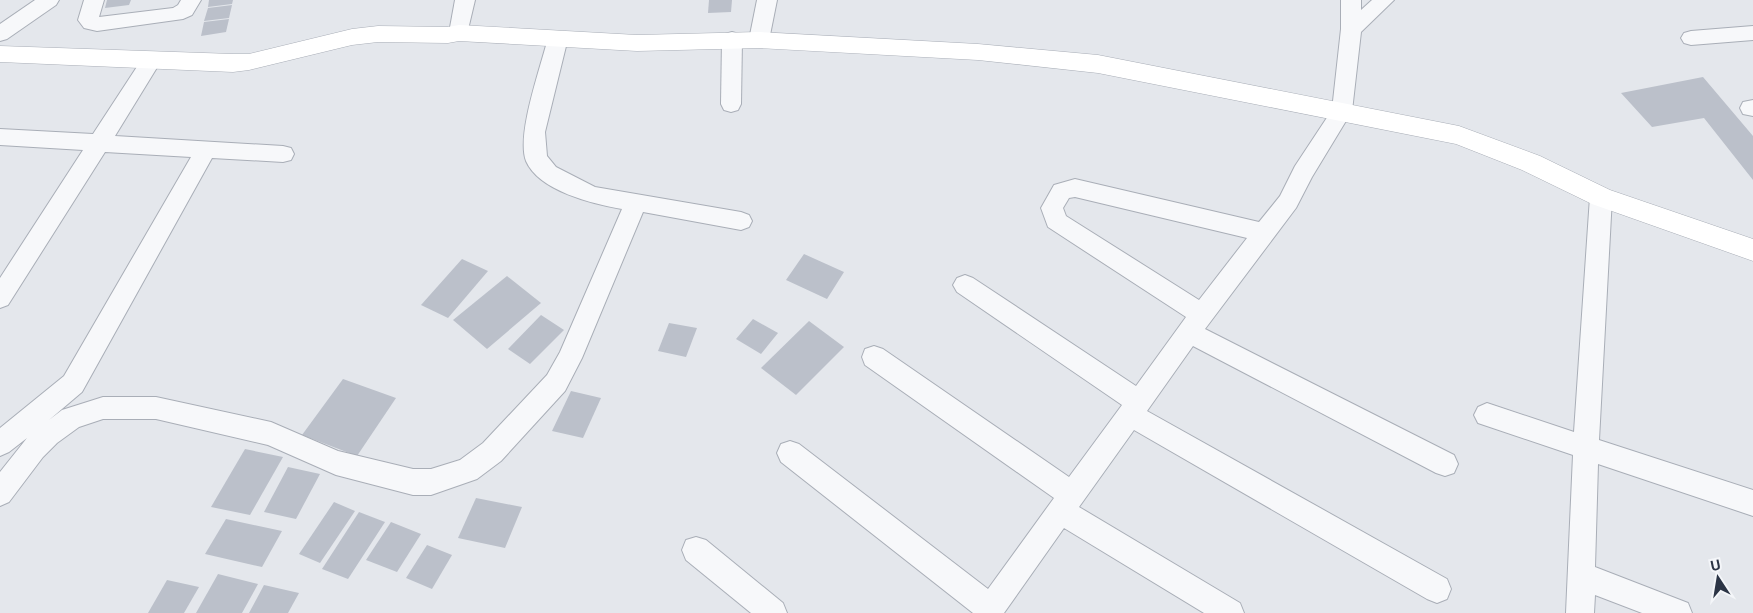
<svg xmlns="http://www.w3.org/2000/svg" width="1753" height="613" viewBox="0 0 1753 613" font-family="'Public Sans',sans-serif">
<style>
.building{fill:#bbc0ca}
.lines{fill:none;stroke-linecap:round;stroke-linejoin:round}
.street-casing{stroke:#a9aeb7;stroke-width:2}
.secondary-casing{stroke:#a9aeb7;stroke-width:1}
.street{fill:#f7f8fa;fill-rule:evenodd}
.secondary{fill:#fff;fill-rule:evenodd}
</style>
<rect width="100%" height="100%" fill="#e4e7ec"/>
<!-- building -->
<g class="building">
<path d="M107,0H131L129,5L105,8Z"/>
<path d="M209,0H233L232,4L208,7Z"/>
<path d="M709,0H732L731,12L708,13Z"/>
<path d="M232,5L229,18L204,21L208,8Z"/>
<path d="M229,19L226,32L201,36L204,22Z"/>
<path d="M1703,77L1753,136V180L1704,118L1652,127L1621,93Z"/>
<path d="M804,254L844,272L827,299L786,280Z"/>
<path d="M462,259L488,271L448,318L421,305Z"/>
<path d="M507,276L541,303L487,349L453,320Z"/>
<path d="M541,315L564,330L530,364L508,349Z"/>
<path d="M753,319L778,333L761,354L736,339Z"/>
<path d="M809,321L844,347L796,395L761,368Z"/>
<path d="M669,323L697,328L686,357L658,351Z"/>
<path d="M343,379L396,398L357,456L302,435Z"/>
<path d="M571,391L601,398L583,438L552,431Z"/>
<path d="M245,449L283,457L250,515L211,507Z"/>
<path d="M288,467L320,474L296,519L264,512Z"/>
<path d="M476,498L522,507L505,548L458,538Z"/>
<path d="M334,502L355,511L320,563L299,554Z"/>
<path d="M359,512L385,522L348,579L322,569Z"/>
<path d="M226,519L282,531L262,567L205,554Z"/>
<path d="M391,522L421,534L397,572L366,560Z"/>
<path d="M427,545L452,555L432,589L406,578Z"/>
<path d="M218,574L258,584L242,613H196Z"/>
<path d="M167,580L199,587L184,613H148Z"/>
<path d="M264,585L299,593L288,613H249Z"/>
</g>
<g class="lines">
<defs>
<g id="street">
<path d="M35,0H59L56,5L7,39L0,41V24Z"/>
<path d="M84,0H104L99,17L173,8L178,5L181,0H201L192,15L183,19L97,31L84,28L78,20Z"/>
<path d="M455,0H475L466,38L459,40L452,38L449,33Z"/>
<path d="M757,0H777L769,40L766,45L759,47L752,45L749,40Z"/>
<path d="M1341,0H1361V10L1372,0H1394L1361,32L1352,111L1312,177L1296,208L1205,329L1454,455L1458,464L1454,473L1445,476L1436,473L1193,346L1147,411L1447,579L1451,589L1447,599L1437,603L1427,599L1134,430L1079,507L1240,603L1244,613H1204L1064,528L1004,613H973L781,462L777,453L781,444L790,441L799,444L988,589L1054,498L865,365L862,357L865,349L874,346L883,349L1069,477L1122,405L957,292L953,285L957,278L965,275L973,278L1136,386L1186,317L1048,227L1041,208L1054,185L1075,179L1259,222L1280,196L1295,166L1332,110L1341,29ZM1075,197L1247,238L1199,300L1066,216L1063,208L1069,198Z"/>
<path d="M1753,26V40L1691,45L1684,43L1681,38L1684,33L1691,31Z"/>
<path d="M558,31L565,33L568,38L545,132L547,156L556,167L595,187L741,212L749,215L752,221L749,227L741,230L643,212L582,358L565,391L501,461L477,479L431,495H413L336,475L268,445L156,419H103L79,427L57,443L43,457L9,502L0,506V472L27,438L9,452L0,456V428L64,376L191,157L105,152L8,305L0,308V278L83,150L0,145V129L93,134L144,56L151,54L158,56L161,61L115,136L283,146L291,148L294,154L291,160L283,162L212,158L82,392L49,420L62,410L103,397H156L271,422L338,451L413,469H431L460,460L483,443L547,375L560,352L622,209C593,204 539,191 526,161C516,135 541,66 548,38L551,33Z"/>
<path d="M732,32L739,34L742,39L741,104L738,110L731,112L724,110L721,104L722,39L725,34Z"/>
<path d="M1753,100V116L1743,114L1740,108L1743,102Z"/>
<path d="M1601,188L1609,191L1612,197L1599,440L1753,490V516L1598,464L1595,567L1688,603L1692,613H1642L1595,595L1594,613H1566L1573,455L1478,423L1474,415L1478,407L1487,403L1574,432L1590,197L1593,191Z"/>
<path d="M696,537L706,540L783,603L787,613H751L686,560L682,550L686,540Z"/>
</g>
<path id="secondary" d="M459,25L637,35L759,32L978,44L1098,55L1459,126L1540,156L1610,190L1753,239V261L1592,204L1522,170L1456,144L1098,73L978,60L759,48L637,51L459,41L448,43L378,42L352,45L249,70L233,72L0,62V46L233,54H249L352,29L378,26L448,27Z"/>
</defs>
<!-- street casing -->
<use href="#street" class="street-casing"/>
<!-- secondary casing -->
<use href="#secondary" class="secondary-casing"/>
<!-- street -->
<use href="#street" class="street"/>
<!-- secondary -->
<use href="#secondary" class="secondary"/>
</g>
<!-- north arrow -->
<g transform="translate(1718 578) rotate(348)" stroke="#f4f6f9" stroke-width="4" paint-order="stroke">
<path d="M0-4L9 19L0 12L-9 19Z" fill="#2b3445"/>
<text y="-8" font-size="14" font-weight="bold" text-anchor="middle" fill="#2b3445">U</text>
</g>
</svg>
